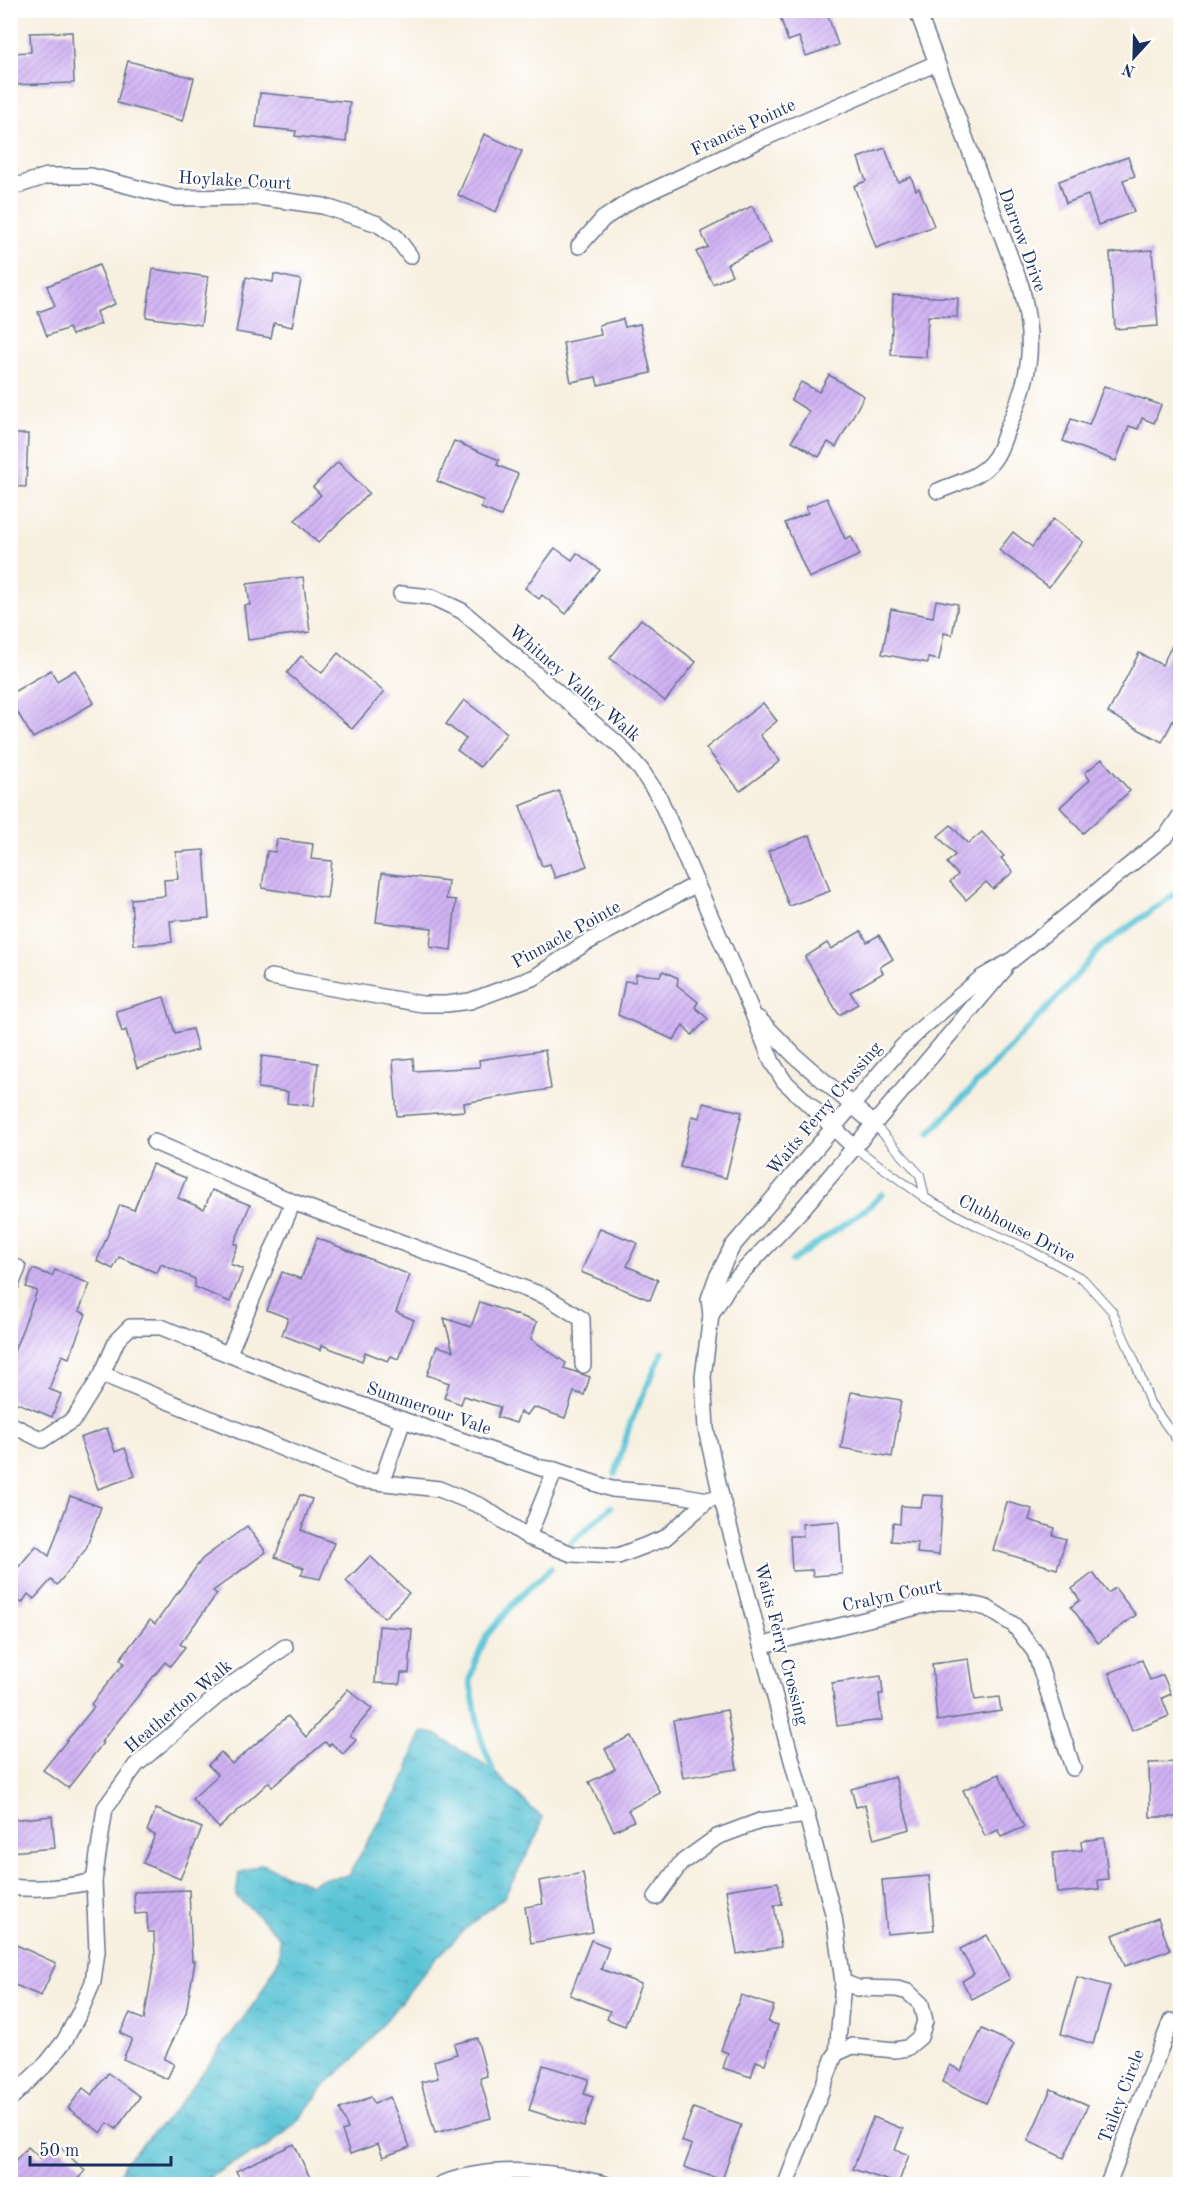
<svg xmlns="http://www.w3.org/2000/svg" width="1191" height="2195" viewBox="0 0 1191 2195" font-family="'Old Standard TT',serif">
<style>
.water{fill:url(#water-ripples);stroke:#3a799a;stroke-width:1.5}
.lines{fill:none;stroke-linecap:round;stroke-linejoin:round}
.stream{stroke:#59c3d5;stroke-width:6}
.building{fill:url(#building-hatch)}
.lane-casing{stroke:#68738c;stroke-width:10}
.street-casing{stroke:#68738c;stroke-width:18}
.lane{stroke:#fff;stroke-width:8}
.street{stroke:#fff;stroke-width:15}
.labels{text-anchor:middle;stroke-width:4.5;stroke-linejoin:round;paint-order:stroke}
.street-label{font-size:18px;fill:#1b2f5e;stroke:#fff}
</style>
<defs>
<pattern id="water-ripples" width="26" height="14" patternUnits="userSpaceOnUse" patternTransform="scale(1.5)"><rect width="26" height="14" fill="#59c3d5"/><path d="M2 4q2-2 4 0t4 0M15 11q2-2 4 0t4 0" fill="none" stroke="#499fb0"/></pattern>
<pattern id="building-hatch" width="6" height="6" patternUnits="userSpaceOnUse" patternTransform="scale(1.5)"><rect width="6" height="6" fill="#d0b2f3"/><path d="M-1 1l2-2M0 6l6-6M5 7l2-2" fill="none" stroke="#b299d3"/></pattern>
</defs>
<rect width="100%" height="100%" fill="#fff"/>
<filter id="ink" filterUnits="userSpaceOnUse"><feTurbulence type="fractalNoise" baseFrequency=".0167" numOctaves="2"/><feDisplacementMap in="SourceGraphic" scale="12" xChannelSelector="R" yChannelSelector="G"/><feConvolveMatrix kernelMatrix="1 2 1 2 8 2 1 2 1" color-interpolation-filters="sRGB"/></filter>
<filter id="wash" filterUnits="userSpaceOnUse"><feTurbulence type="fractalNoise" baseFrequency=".008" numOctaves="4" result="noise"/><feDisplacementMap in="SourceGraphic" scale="24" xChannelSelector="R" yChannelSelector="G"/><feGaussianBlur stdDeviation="1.35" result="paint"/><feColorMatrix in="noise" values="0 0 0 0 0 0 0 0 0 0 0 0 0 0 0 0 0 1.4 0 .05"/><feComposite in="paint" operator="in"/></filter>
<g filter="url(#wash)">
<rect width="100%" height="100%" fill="#f7f0e0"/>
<!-- water -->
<path class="water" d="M422,1732L435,1734L493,1771L542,1818L538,1834L504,1897L464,1930L431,1964L357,2056L327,2083L295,2124L266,2148L229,2165L199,2184H117L124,2163L178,2106L258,1998L279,1959L280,1938L255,1912L236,1897L239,1873L262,1864L311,1885L321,1879L348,1876L409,1771L410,1760Z"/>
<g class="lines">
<!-- stream -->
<g class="stream">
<path d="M929,1134L1065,989L1102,946L1180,890"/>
<path d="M792,1261L870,1206L882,1194"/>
<path d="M615,1474L630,1424L663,1351"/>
<path d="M571,1543L611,1507"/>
<path d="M493,1771L481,1739L470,1681L474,1665L487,1635L518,1598L551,1568"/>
</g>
</g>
<g id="blocks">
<!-- building -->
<g class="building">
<path d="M778,10H826L838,45L806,56L799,37L788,41Z"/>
<path d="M72,32L74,83L10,85V53L31,52L30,33Z"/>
<path d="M128,61L194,78L183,121L117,103Z"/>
<path d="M260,93L350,102L346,142L295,136L296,131L256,127Z"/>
<path d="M484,134L522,151L496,212L458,195Z"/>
<path d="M885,148L898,182L911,177L916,190L919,188L934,226L876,248L854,186L866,181L858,158Z"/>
<path d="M1128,157L1135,176L1123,180L1134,212L1098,225L1088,195L1066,203L1059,181Z"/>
<path d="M752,206L771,242L727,264L732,275L713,284L696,252L708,247L701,232Z"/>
<path d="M1152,250L1158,326L1115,329L1110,253Z"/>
<path d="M99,265L115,304L96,312L101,324L72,335L69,328L47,336L38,312L55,306L47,286Z"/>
<path d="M153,269L208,277L201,325L146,317Z"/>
<path d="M274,274L301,280L292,327L274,323L271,338L236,332L246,277L273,282Z"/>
<path d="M893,295L958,298L957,317L928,316L926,357L891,355Z"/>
<path d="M623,319L625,327L640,324L651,373L598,385L596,377L571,382L563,343L601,335L599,325Z"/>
<path d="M829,375L864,396L836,447L828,442L819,457L792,441L809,411L791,400L801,382L819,392Z"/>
<path d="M1104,386L1161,405L1154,423L1142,418L1138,429L1129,426L1116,461L1063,441L1071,419L1089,425Z"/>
<path d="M10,434H28L26,487L10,486Z"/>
<path d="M454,441L499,460L497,465L518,474L501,516L481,508L484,501L437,481Z"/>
<path d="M338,462L369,493L318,543L295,520L321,495L313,487Z"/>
<path d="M827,498L845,539L851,536L860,555L809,578L785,523L808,513L806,507Z"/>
<path d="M1053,519L1083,542L1049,587L999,550L1013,532L1032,547Z"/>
<path d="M555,548L572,560L577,553L600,570L566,614L542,595L539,599L525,588Z"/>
<path d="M303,577L310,632L248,640L244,605H250L247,584Z"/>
<path d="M936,600L958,604L952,635L944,633L939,660L928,658V663L882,654L891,609L933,617Z"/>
<path d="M641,619L696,662L665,701L610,658Z"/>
<path d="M1180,630V707L1162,742L1108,713L1139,653L1162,665Z"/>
<path d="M338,653L384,692L352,729L287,673L301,656L322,673Z"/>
<path d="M51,670L57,681L75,670L94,703L33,738L10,700V694Z"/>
<path d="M464,700L507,733L480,767L457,750L466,739L446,724Z"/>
<path d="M763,703L777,721L760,735L780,761L740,791L706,748Z"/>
<path d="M1102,759L1130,791L1083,833L1060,807L1090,780L1085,773Z"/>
<path d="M559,791L587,866L555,878L550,864L542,866L520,806Z"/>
<path d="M951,825L968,844L982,832L1004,856L1001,858L1013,872L993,889L986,882L966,900L950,882L958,875L947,863L955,855L938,836Z"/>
<path d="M810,835L830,891L789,906L768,851Z"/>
<path d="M277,839L313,844L311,859L332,861L327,898L262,888L267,851L275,852Z"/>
<path d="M204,850L209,918L170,921L172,942L134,945L131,899L165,896L164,880L178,879L176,852Z"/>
<path d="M382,873L448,881L446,899L456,900L451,950L430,947L432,928L376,922Z"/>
<path d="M861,931L867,942L879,935L893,959L880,967L883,973L850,992L858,1004L839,1015L805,957L827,943L831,949Z"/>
<path d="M663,971L678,978L677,985L698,1002L695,1007L708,1019L692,1035L683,1025L674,1040L618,1015L625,981L635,982L636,974L660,976Z"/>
<path d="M164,997L175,1033L192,1029L198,1050L137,1068L126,1030L122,1032L116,1011Z"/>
<path d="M545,1050L551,1089L464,1103L465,1111L397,1116L393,1060L413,1058L414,1071L480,1067L479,1060Z"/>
<path d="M262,1056L318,1063L314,1106L287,1103L288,1092L258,1088Z"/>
<path d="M703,1103L742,1112L726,1178L680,1167L692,1116L700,1118Z"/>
<path d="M152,1164L186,1178L178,1198L204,1209L212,1190L250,1205L234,1244H238L230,1264L243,1269L230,1302L195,1287V1279L161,1264L157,1273L119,1257L113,1269L97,1261L120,1205L134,1210Z"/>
<path d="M600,1228L637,1243L627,1266L658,1280L650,1300L581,1272Z"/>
<path d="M317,1238L410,1275L396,1312L414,1320L398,1359L391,1356L388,1361L365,1352L362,1361L322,1345L321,1350L282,1335L288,1318L267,1310L282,1272L301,1279Z"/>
<path d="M33,1269L52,1276L55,1270L90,1284L79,1311L86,1314L69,1358L62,1355L49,1389L61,1394L52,1417L10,1400V1362L37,1291L26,1287Z"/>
<path d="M480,1302L537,1322L531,1339L566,1363L564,1368L590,1377L584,1395L574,1392L565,1418L533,1407L527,1415L520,1412L516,1423L497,1417L500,1407L464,1396L461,1404L444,1398L449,1383L427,1375L437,1346L453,1351L444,1318L471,1327Z"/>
<path d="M851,1392L901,1400L892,1457L841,1448Z"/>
<path d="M107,1428L115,1452L125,1448L135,1476L98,1489L80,1438Z"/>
<path d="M300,1495L312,1499L301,1530L334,1543L320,1579L301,1575L304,1568L275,1557Z"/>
<path d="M923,1495L943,1496L939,1555L917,1553L918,1543L891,1541L893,1523L900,1524L901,1506L921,1507Z"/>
<path d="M70,1496L101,1507L86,1549L57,1585L51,1580L34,1599L28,1594L22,1603L10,1594V1577L36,1546L49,1556Z"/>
<path d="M1007,1502L1032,1509L1029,1520L1055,1528L1053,1535L1066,1539L1057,1569L993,1550Z"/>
<path d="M839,1521L842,1574L813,1576L812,1570L792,1571L790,1536H803L802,1524Z"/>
<path d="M247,1526L266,1552L213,1591L217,1594L180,1644L185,1647L170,1666L165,1662L101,1742L103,1743L68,1788L43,1770L94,1707L91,1704L124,1663L120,1659L150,1620L155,1624L202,1559Z"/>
<path d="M370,1556L409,1593L384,1618L346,1581Z"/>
<path d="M1093,1573L1108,1593L1115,1588L1136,1615L1098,1643L1071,1607L1080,1600L1072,1589Z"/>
<path d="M379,1626L412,1629L409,1673H401L400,1684L375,1683Z"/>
<path d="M969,1659L975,1700L999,1697L1001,1711L937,1721L932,1664Z"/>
<path d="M1142,1660L1150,1680L1163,1675L1171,1694L1162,1698L1169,1716L1132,1731L1109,1673Z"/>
<path d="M881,1676L883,1694H879L882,1720L837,1726L832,1683Z"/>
<path d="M348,1689L372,1709L350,1735L356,1740L343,1754L331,1743L329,1746L325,1742L272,1787L269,1782L219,1828L192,1799L218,1775L208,1765L221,1752L232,1764L288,1716L306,1737Z"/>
<path d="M727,1710L737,1769L683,1778L673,1720Z"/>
<path d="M631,1736L660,1793L628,1810L634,1821L614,1831L589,1782L615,1769L605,1749Z"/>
<path d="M1180,1762V1817H1150L1149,1763Z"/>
<path d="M999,1774L1024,1827L1001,1837L998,1830L985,1836L963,1790Z"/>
<path d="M895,1777L910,1829L874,1839L865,1805L856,1807L851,1789Z"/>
<path d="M156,1809L202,1828L180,1879L143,1863L155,1835L147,1831Z"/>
<path d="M52,1816L55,1848L10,1852V1820Z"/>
<path d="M1104,1838L1108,1879L1098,1880L1099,1889L1057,1893L1053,1853L1082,1850L1081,1841Z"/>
<path d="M583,1873L593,1932L531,1943L525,1907L543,1904L539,1881Z"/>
<path d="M929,1876L934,1930L887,1934L882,1880Z"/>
<path d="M778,1882L782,1904L774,1905L781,1947L737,1954L726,1890Z"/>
<path d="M189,1890L192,1961H195L186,2013L164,2059L174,2064L167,2079L123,2059L132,2039L120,2033L130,2013L144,2020L155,1956L154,1932H148L147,1913L135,1914L134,1892Z"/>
<path d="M1158,1918L1170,1950L1125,1966L1113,1935Z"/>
<path d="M987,1935L1010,1979L972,1999L962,1981L974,1974L960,1949Z"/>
<path d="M591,1940L609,1947L601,1969L641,1984L625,2026L607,2019L610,2011L570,1995Z"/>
<path d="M10,1942L56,1963L41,1996L10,1983Z"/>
<path d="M1077,1977L1110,1986L1093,2044L1061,2034Z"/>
<path d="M741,1995L774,2006L768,2022L778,2025L765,2064L756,2061L751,2077L723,2068L728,2053L721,2050Z"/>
<path d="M982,2029L1014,2044L986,2103L942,2082L950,2065L961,2071Z"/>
<path d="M477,2038L487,2076L480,2078L491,2118L435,2133L421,2082L438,2078L434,2061L457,2054L454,2044Z"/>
<path d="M543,2065L589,2079L584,2094L593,2097L584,2127L529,2110Z"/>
<path d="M108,2073L140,2097L116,2129L108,2123L101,2133L68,2108L83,2088L92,2095Z"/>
<path d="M1051,2089L1088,2105L1064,2158L1028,2141Z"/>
<path d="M371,2097L374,2103L390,2097L410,2147L383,2157L378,2144L350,2154L342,2131L348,2129L340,2109Z"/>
<path d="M693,2108L741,2125L722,2180L684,2167L692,2145L681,2141Z"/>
<path d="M873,2117L903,2129L895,2150L909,2155L898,2184L853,2169Z"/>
<path d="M55,2142L85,2171L73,2184H10V2166L28,2147L40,2158Z"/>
<path d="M294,2144L311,2180L302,2184H243L236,2171Z"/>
</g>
</g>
</g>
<g filter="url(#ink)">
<use href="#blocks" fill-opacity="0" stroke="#68738c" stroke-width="1.5"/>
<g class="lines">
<defs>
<g id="lane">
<path d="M874,1124L920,1175L925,1198"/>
<path d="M854,1147L925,1198L979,1227L1028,1249L1083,1279L1112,1311L1135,1362L1150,1403L1180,1444"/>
</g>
<g id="street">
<path d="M917,10L1021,286C1035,342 1032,373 1009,425C1004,436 1001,450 994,459C982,477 957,483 938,491"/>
<path d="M10,188L47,176H91L176,198L258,197L323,206L378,224L396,237L410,256"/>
<path d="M579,246L603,219L630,201L762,139L937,63"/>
<path d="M401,594L432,597L462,611L619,745L641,770L659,797L753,1014L772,1062L784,1081L854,1147"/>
<path d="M271,977L422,1004H446L470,1001L535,977L584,944L697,884"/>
<path d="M759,1019L795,1056L874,1124"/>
<path d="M154,1142L293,1202L229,1353"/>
<path d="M293,1202L547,1297L582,1319L583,1365"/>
<path d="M10,1287L18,1268"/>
<path d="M711,1315L728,1287L804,1207L1004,970"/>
<path d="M102,1374L359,1480L439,1489L481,1506L528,1537L572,1554L618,1556L665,1538L708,1500"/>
<path d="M10,1424L42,1440L74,1419L102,1374L117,1340L130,1327H161L292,1380L403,1420L541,1468L555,1470L612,1489L679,1495L708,1500L721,1496"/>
<path d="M382,1481L403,1420"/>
<path d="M528,1537L555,1470"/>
<path d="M763,1645L937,1602H962L987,1608L1014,1625L1035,1652L1073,1768"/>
<path d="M10,1887C40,1890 65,1888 94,1881"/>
<path d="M656,1897L681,1863L717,1837L760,1821L808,1815"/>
<path d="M837,2053L853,2046L895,2050L907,2048L920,2037L925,2021L921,2004L908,1992L897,1989L858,1988L843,1982"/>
<path d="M10,2099L47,2063L65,2040L80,2012L93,1982L97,1951L94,1881L105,1808L136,1765L228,1687L285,1647"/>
<path d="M441,2184C494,2164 551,2171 605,2184"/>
<path d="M786,2184L834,2057L837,2053L843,1982L834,1917L721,1496L706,1429L703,1377L711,1315L709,1299L716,1279L732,1247L901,1048L923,1027L981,978L1012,960L1167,835L1180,816"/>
<path d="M1108,2184L1171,2021"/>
</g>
</defs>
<!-- lane casing -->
<use href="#lane" class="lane-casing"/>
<!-- street casing -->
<use href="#street" class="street-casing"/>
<!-- lane -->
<use href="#lane" class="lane"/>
<!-- street -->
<use href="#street" class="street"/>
</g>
</g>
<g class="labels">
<!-- street labels -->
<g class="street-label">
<text transform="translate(743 127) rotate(-25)" y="6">Francis Pointe</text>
<text transform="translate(235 180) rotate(3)" y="6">Hoylake Court</text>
<text transform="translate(1023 240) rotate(70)" y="6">Darrow Drive</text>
<text transform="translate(575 683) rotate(41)" y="6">Whitney Valley Walk</text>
<text transform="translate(566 934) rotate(-29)" y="6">Pinnacle Pointe</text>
<text transform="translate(824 1108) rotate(-50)" y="6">Waits Ferry Crossing</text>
<text transform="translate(1017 1228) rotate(27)" y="6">Clubhouse Drive</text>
<text transform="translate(429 1408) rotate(19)" y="6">Summerour Vale</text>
<text transform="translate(892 1595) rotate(-12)" y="6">Cralyn Court</text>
<text transform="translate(782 1644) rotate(75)" y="6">Waits Ferry Crossing</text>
<text transform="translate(178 1706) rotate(-40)" y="6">Heatherton Walk</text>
<text transform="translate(1121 2096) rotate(-69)" y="6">Tailey Circle</text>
</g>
</g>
<!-- margin -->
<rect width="1191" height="2195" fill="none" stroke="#fff" stroke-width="36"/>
<!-- north arrow -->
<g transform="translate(1134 57) rotate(202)" stroke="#ffffff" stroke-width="4.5" paint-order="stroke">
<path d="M0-4.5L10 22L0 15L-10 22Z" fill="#1b2f5e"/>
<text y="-9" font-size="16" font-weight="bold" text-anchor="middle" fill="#1b2f5e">N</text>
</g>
<!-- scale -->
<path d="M30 2156v9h141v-9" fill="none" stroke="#1b2f5e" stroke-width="3"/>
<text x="39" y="2156" font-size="18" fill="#1b2f5e" stroke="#ffffff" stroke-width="4.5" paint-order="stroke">50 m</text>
</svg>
